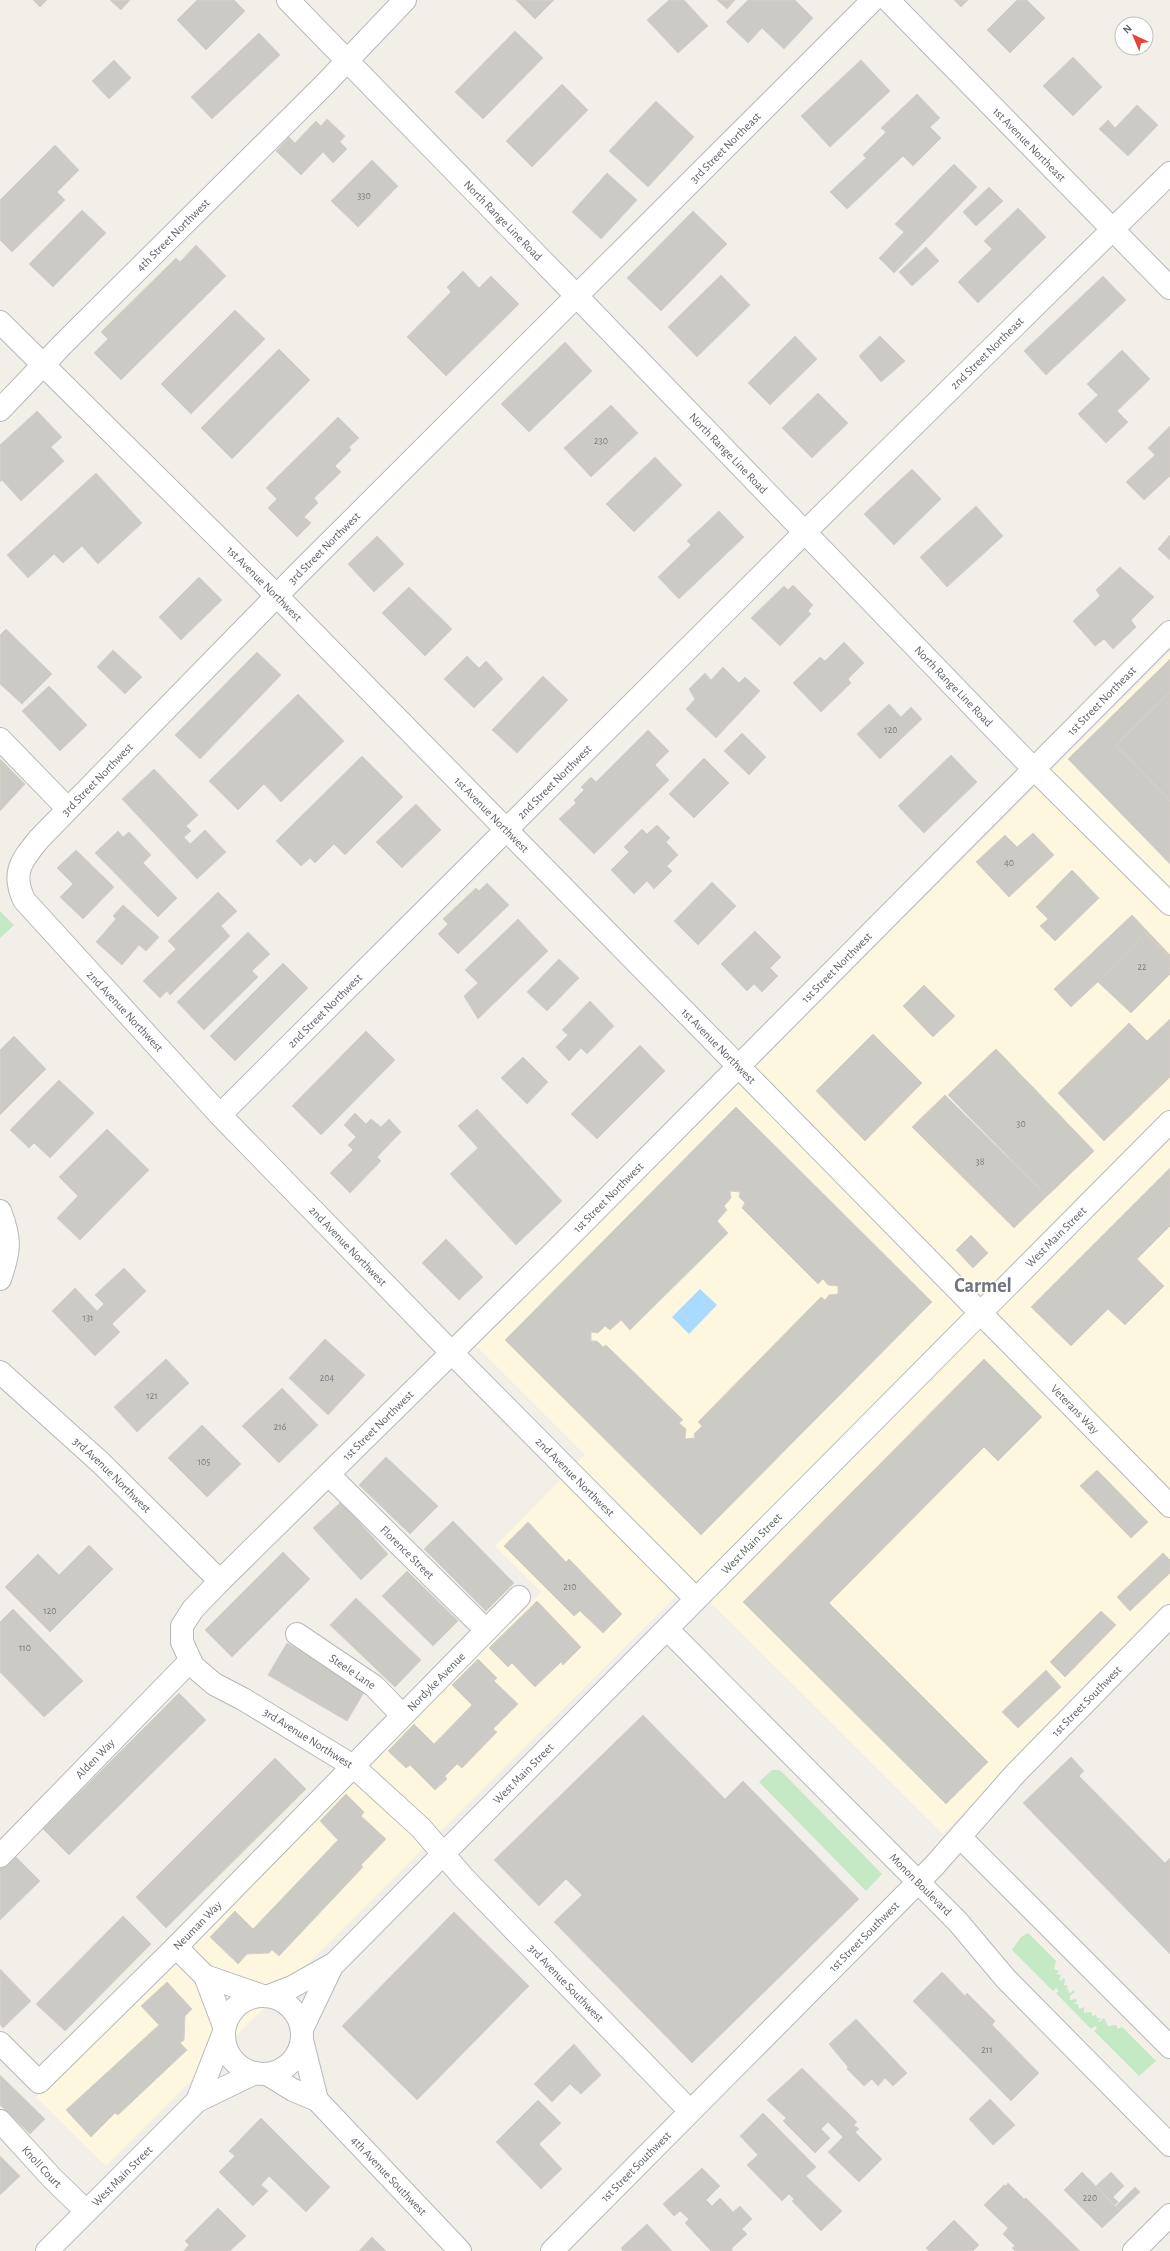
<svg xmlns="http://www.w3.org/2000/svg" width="1170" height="2251" viewBox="0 0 1170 2251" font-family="'Alegreya Sans',sans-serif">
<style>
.commercial{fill:#fef7e0}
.green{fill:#c5e8c5}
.water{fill:#aadaff}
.building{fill:#cccac5;stroke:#d6d1c6;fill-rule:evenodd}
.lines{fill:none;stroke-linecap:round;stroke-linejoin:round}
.minor-casing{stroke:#b5b8bc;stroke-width:24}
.tertiary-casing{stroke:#b5b8bc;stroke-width:24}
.secondary-casing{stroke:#b6babf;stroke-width:24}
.minor{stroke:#fff;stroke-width:22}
.tertiary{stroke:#fff;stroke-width:22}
.secondary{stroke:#fff;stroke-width:22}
.labels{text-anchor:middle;stroke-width:3;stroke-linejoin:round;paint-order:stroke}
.number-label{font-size:10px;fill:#7a7d7f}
.street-label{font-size:12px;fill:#5f6368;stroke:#fff}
.town-label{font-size:20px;font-weight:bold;fill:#70757a;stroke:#fff}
</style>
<rect width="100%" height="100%" fill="#f1efe8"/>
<!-- commercial -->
<path class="commercial" d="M1170,652V1607L943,1834L690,1582L106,2166L36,2097L541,1592L495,1546L585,1455L476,1346Z"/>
<!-- green -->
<g class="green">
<path d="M0,911L14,925L0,938Z"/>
<path d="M772,1770H779L784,1774L882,1874L866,1891L759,1782Z"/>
<path d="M1028,1933L1056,1961L1054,1969L1059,1971L1056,1974L1061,1975L1059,1980L1060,1981L1064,1978L1065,1980L1064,1985L1068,1986L1066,1990L1068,1989L1070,1994L1073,1990L1075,1992L1070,1996V2000L1076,1999L1077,2001L1074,2004H1078L1079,2009L1084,2007V2013L1091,2012L1093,2017L1096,2014L1097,2018H1101L1098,2021L1099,2022L1104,2018L1108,2026L1116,2025L1118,2029L1122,2027L1156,2061L1139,2076L1094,2031L1097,2028L1095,2026L1091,2029L1056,1993L1059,1991L1056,1988L1053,1991L1012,1950L1021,1937Z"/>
</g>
<!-- water -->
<path class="water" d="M700,1289L717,1305L689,1334L672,1317Z"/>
<!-- building -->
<g class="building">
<path d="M33,0H47L40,7Z"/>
<path d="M110,0H130L121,10Z"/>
<path d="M197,0H234L245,11L206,50L177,20Z"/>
<path d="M516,0H554L535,19Z"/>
<path d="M669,0H684L708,26L678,53L647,20Z"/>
<path d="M717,0H735L727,9Z"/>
<path d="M748,0H795L813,18L784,49L762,28L748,43L726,22Z"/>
<path d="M954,0H968L961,7Z"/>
<path d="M1017,0H1027L1045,18L1010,53L987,30Z"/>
<path d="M515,31L543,58L483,119L455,92Z"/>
<path d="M259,33L280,55L212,119L191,97Z"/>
<path d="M1073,57L1102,87L1073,116L1043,86Z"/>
<path d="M114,60L131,78L109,99L92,81Z"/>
<path d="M861,60L890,91L830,147L801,116Z"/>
<path d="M562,84L588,110L532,167L506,141Z"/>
<path d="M917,94L940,118L930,127L941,138L913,166L903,156L847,209L830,192L866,158L863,155L886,132L881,128Z"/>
<path d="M656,101L694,137L648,187L609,151Z"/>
<path d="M1137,105L1158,125L1128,156L1099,129L1108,120L1115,128Z"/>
<path d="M327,119L345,136L340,142L347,149L333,163L323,152L301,175L276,151L289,137L295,143L316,121L321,126Z"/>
<path d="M55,145L79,170L57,192L65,200L12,252L0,240V200Z"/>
<path d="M372,160L398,186L358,227L331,201Z"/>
<path d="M954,164L977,187L894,273L879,258L904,232L895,224Z"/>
<path d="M607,173L637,200L601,239L572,212Z"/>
<path d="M989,187L1003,201L976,226L963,212Z"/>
<path d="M1018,208L1046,237L978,303L958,282L992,249L984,241Z"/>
<path d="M82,210L106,233L53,287L29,264Z"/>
<path d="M693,211L727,244L661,311L627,278Z"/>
<path d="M196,245L226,276L121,380L94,353L108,339L101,332L176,258L180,262Z"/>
<path d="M926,247L939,261L912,286L899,272Z"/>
<path d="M463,271L479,288L491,276L519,304L446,376L407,337L451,292L447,287Z"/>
<path d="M721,275L750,305L697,357L668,327Z"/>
<path d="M1103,276L1126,300L1046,375L1024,351Z"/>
<path d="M235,310L265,339L191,414L161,384Z"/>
<path d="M795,336L817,359L770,405L748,383Z"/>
<path d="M880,336L905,361L881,382L859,356Z"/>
<path d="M565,342L592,371L529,432L501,404Z"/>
<path d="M279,349L310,380L232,459L201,428Z"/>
<path d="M1122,350L1150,379L1117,411L1128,422L1106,443L1078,414L1098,395L1087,384Z"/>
<path d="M818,393L848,423L812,458L782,428Z"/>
<path d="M611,405L638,433L591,477L564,448Z"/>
<path d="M37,411L62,437L51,447L64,461L21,501L2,480L0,482V445Z"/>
<path d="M338,417L359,438L349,447L351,450L335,466L341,472L314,498L318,503L304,517L311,523L297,537L268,508L277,499L266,488Z"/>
<path d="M1170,426V476L1144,500L1126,482L1155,455L1148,448Z"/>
<path d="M655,457L682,485L634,532L606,504Z"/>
<path d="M912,469L941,499L894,545L864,514Z"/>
<path d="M96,473L142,523L98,564L82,546L63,563L54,554L28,578L7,555Z"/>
<path d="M976,506L1003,536L947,587L920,557Z"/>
<path d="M719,511L744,537L679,599L658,577L691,545L687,541Z"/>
<path d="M1170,535V560L1158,549Z"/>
<path d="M377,536L404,564L374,592L348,564Z"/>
<path d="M1120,567L1154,597L1131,620L1136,627L1113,649L1104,639L1095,646L1073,621L1100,596L1096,590Z"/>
<path d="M199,577L222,600L181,640L159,617Z"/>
<path d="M793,585L813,605L808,611L811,614L780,646L751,618L784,586L788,590Z"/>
<path d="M409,587L452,629L425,656L382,613Z"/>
<path d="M6,629L52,674L22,704L0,684V635Z"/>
<path d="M844,642L864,663L848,679L851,683L821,712L793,683L820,657L825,661Z"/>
<path d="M113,650L142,677L125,694L97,667Z"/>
<path d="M257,652L281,675L200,759L175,735Z"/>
<path d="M467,656L479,668L486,661L503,679L474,708L444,679Z"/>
<path d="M1170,659V692L1116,745L1170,801V864L1068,759Z"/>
<path d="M723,667L739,683L745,677L760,691L716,738L686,709L695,699L689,689L705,673L711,680Z"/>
<path d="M543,676L568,700L517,753L492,730Z"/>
<path d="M49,686L87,725L60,751L22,711Z"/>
<path d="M1170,692V801L1116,745Z"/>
<path d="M298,694L344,741L281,802L264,784L238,810L209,781Z"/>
<path d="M889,704L901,717L911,707L922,719L880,759L857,734Z"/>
<path d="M648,730L669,751L655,765L669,780L594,854L559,819L576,803L574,800L584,790L581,787L591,777L596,782Z"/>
<path d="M742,733L766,757L749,775L724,751Z"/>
<path d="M951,755L977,782L924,833L898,806Z"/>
<path d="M362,756L403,797L345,855L334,844L315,863L310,858L301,866L276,841Z"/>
<path d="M704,758L729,783L694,818L669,794Z"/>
<path d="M0,759L25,784L0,811Z"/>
<path d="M154,769L198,815L186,826L191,831L184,837L190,844L205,830L226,852L197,879L122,799Z"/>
<path d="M416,804L441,830L402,868L376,842Z"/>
<path d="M657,825L670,838L666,842L678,855L667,866L672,871L654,889L647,881L634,894L611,870L629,852L624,847L642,829L647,834Z"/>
<path d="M118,831L123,837L129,832L151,855L143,863L177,898L158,917L95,853Z"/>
<path d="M1033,833L1054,855L1009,897L976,862L1005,835L1017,847Z"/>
<path d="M76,850L114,887L83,919L60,897L73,884L57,868Z"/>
<path d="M1072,870L1099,898L1055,941L1040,926L1048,919L1036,907Z"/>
<path d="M712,882L736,906L698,945L674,921Z"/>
<path d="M487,883L509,905L458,954L438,934L448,924L443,919L476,888L479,891Z"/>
<path d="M218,892L237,911L221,926L230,936L170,995L167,991L160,998L143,981L176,949L168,941Z"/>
<path d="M123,905L159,937L146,951L139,945L122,965L96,942L116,919L113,916Z"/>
<path d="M1132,915L1170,955V969L1130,1007L1102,978L1071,1007L1054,989Z"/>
<path d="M518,919L548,951L478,1019L464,996L478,983L465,970Z"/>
<path d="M755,931L781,957L770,968L778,976L762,992L754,984L747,991L721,964Z"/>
<path d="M248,932L270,954L252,971L258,977L204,1030L177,1002Z"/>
<path d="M1145,933L1170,958V974L1131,1013L1098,982Z"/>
<path d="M559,959L579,978L547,1011L527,992Z"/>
<path d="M283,963L308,988L235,1061L210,1036Z"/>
<path d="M924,985L955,1016L933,1037L903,1006Z"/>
<path d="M590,1001L614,1026L587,1054L581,1048L569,1061L556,1047L568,1035L562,1030Z"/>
<path d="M1170,1019V1077L1104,1141L1058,1093L1129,1023L1147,1041Z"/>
<path d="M366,1031L395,1060L321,1135L292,1106Z"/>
<path d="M873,1034L922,1083L865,1141L816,1091Z"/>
<path d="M14,1036L46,1069L0,1115V1050Z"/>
<path d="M640,1045L665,1071L597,1139L571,1114Z"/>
<path d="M996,1049L1094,1151L1047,1196L948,1095Z"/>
<path d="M996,1049L1094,1151L1047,1196L948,1095Z"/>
<path d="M523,1057L548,1082L527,1104L501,1078Z"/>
<path d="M59,1080L94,1113L50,1158L34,1143L29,1148L10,1130Z"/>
<path d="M945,1095L1047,1196L1014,1228L912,1127Z"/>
<path d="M736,1107L932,1302L701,1535L505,1340ZM730,1191L740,1192L739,1197L745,1203L742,1208L818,1284L823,1279L828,1285L838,1286V1294L829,1295L825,1300L821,1297L698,1422L702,1426L694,1434L695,1438L685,1439L686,1429L679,1423L683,1420L606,1345L603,1347L597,1341H591V1332L598,1333L605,1326L610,1330L621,1320L630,1330L728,1233L717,1221L727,1210L724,1206L731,1198Z"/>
<path d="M477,1109L562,1201L516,1245L450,1174L478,1148L458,1126Z"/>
<path d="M355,1113L366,1124L371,1119L381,1127L389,1119L401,1132L377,1157L381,1161L350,1193L330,1173L353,1150L348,1145L356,1137L344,1125Z"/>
<path d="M107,1129L149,1170L80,1240L57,1218L78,1196L59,1177Z"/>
<path d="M1170,1168V1226L1137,1259L1164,1286L1125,1325L1108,1309L1071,1346L1031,1307Z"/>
<path d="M971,1235L988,1253L973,1268L956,1250Z"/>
<path d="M446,1239L483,1277L459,1300L422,1263Z"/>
<path d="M124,1268L146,1291L112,1324L120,1332L95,1356L52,1311L75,1288L97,1311L104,1304L95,1295Z"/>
<path d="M325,1339L365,1375L328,1415L289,1378Z"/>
<path d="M166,1359L189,1383L137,1432L114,1407Z"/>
<path d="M984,1359L1042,1417L998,1461L984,1447L829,1603L988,1762L946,1804L743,1602Z"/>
<path d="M282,1388L318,1425L279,1463L242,1426Z"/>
<path d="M202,1425L241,1464L207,1497L168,1458Z"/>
<path d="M386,1457L438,1506L410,1534L359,1485Z"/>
<path d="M1097,1470L1148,1522L1131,1538L1080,1486Z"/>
<path d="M341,1502L388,1554L361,1580L313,1528Z"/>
<path d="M453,1521L514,1583L486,1611L424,1549Z"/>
<path d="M528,1522L566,1562L569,1559L622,1614L603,1633L580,1611L574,1616L504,1546Z"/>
<path d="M89,1545L113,1569L50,1632L5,1587L38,1554L59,1575Z"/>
<path d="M283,1552L310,1579L232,1657L205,1630Z"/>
<path d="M1163,1553L1170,1560V1573L1130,1611L1117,1597Z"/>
<path d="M407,1571L458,1621L433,1646L382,1596Z"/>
<path d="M356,1598L421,1660L395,1687L330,1625Z"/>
<path d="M537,1601L581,1647L563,1665L561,1662L535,1687L512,1663L508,1667L489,1648Z"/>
<path d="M13,1609L83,1681L44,1717L0,1672V1622Z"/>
<path d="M1101,1611L1116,1625L1065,1677L1050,1662Z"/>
<path d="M287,1643L366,1689L347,1721L268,1675Z"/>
<path d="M478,1659L497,1678L494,1681L518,1704L493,1729L497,1732L462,1768L457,1764L445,1776L447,1779L435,1790L410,1765L406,1768L388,1751L414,1724L434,1744L472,1705L452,1685Z"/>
<path d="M1046,1670L1061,1687L1018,1728L1002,1712Z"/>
<path d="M179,1693L206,1720L69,1855L43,1829Z"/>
<path d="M643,1715L725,1799L743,1781L859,1899L692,2063L554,1922L582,1895L566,1879L539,1906L494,1860Z"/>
<path d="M1071,1757L1084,1771L1079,1776L1165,1863L1170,1858V1954L1023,1803Z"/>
<path d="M275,1758L306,1789L166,1928L136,1897Z"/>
<path d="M346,1794L364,1812L361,1816L386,1839L361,1865L363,1867L279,1956L272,1950L269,1953L247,1954L238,1964L210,1937L235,1911L253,1929L338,1840L320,1821Z"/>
<path d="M14,1855L40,1881L0,1920V1869Z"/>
<path d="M454,1912L529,1986L417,2100L342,2026Z"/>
<path d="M123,1916L151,1944L65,2031L36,2004Z"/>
<path d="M0,1969L31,2001L3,2028L0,2024Z"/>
<path d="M942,1972L965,1996L967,1993L995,2021L992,2025L1039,2073L1011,2101L913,2001Z"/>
<path d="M167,1982L192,2009L185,2016L184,2040L180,2043L187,2050L118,2115L115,2113L91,2137L66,2110L159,2025L141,2006Z"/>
<path d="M856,2019L907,2073L893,2086L885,2078L878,2086L872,2079L864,2086L847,2069L848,2067L829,2044Z"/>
<path d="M574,2044L601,2075L581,2094L570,2084L552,2102L534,2084Z"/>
<path d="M802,2068L857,2122L854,2125L859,2129L855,2132L882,2159L859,2182L828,2152L843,2137L828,2122L821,2129L830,2138L815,2153L783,2121L786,2118L767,2100Z"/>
<path d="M0,2075L45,2119L30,2134L0,2105Z"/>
<path d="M990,2099L1015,2125L993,2145L969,2119Z"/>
<path d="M538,2100L561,2123L539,2144L562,2169L541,2189L496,2142Z"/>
<path d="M763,2113L816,2167L806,2176L842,2211L821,2231L792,2201L794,2199L789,2194L782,2201L747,2165L758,2155L740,2136Z"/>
<path d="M261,2118L330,2187L306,2212L269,2176L261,2185L268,2191L253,2206L219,2172L235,2156L229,2151Z"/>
<path d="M0,2156L20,2176L0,2195Z"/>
<path d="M702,2168L720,2186L706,2200L712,2206L720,2198L733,2212L740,2206L752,2219L742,2229L747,2234L732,2248V2251H711L685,2223L689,2219L680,2211L674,2216L663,2204Z"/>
<path d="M1082,2172L1120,2211L1102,2228L1064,2190Z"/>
<path d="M1111,2172L1124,2186L1113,2197L1118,2202L1115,2205L1096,2186Z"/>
<path d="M1008,2183L1024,2199L1026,2198L1080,2251H1015L1012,2248L1015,2246L1003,2234L1008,2228L984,2205L1004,2185L1006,2186Z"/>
<path d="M1135,2187L1140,2192L1120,2211L1116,2206Z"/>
<path d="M218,2208L246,2236L230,2251H184L189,2245L185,2241Z"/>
<path d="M954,2220L979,2245L973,2251H929L926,2248Z"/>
<path d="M647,2224L672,2251H623L621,2248Z"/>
<path d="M372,2237L386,2251H359Z"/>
</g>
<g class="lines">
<defs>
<g id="minor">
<path id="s1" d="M888,0L1170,288"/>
<path id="s2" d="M0,322L277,596L1170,1506"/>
<path id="s3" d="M0,410L65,342L324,85L405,0"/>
<path d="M0,739L68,809"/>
<path id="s4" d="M220,1115L804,533L1170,173"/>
<path d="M0,1211C11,1240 10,1250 0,1279"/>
<path id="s5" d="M0,1372L101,1463L220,1581"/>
<path id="s6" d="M329,1475L486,1630"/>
<path id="s7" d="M696,1599L452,1353L220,1115L24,900C11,872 22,860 39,839L298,574L873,0"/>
<path id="s8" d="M667,1629L958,1922L1006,1979L1170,2145"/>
<path id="s9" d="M297,1634L374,1686L402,1715"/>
<path d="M960,1837L1170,2047"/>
<path id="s10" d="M0,1856L190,1661"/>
<path d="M176,1947L205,1976L224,2026"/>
<path d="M205,1976L260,1995"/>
<path id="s11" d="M0,2043L39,2082L176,1947L519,1597"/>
<path id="s12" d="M690,2111L463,1877L421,1828L353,1766L243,1699L214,1684L193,1666L182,1642V1626L193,1609L220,1581L553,1253L1170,632"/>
<path id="s13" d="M0,2121L51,2177L86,2211"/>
<path id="s14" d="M552,2251L934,1866L1015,1774L1170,1616"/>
<path d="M1134,2251L1170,2215"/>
</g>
<g id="tertiary">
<path d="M302,2040L317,2100"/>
<path id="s15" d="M267,2074L293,2090L317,2100L460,2251"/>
</g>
<g id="secondary">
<path id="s16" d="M288,0L564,283L1022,757L1170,904"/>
<circle cx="263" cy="2035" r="39"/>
<path id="s17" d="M269,1996L292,1987L335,1963L1170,1122"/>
<path d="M302,2029L332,1966"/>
<path d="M197,2101L224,2032"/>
<path id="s18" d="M47,2251L197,2101L255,2073"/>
</g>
</defs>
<!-- minor casing -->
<use href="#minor" class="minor-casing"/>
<!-- tertiary casing -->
<use href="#tertiary" class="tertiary-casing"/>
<!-- secondary casing -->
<use href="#secondary" class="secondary-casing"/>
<!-- minor -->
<use href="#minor" class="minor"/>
<!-- tertiary -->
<use href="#tertiary" class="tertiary"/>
<!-- secondary -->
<use href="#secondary" class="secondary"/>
</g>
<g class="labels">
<!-- number labels -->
<g class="number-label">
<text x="364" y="199">330</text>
<text x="601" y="444">230</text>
<text x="891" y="733">120</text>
<text x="1009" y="866">40</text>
<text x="1142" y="970">22</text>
<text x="1021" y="1127">30</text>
<text x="980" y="1165">38</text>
<text x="88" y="1321">131</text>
<text x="327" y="1381">204</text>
<text x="152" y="1399">121</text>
<text x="280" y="1430">216</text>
<text x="204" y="1465">105</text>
<text x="570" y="1590">210</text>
<text x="50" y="1614">120</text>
<text x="25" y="1651">110</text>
<text x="987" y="2053">211</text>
<text x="1090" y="2201">220</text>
</g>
<!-- street labels -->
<g class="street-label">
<text dy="4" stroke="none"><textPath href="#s1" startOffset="202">1st Avenue Northeast</textPath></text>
<text dy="4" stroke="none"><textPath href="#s7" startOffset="2012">3rd Street Northeast</textPath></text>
<text dy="4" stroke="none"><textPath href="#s16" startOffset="308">North Range Line Road</textPath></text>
<text dy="4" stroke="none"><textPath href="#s3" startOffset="246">4th Street Northwest</textPath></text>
<text dy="4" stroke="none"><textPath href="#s4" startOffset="1081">2nd Street Northeast</textPath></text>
<text dy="4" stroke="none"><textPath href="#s16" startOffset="632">North Range Line Road</textPath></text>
<text dy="4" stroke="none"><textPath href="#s7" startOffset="1445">3rd Street Northwest</textPath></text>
<text dy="4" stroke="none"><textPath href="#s2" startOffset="372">1st Avenue Northwest</textPath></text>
<text dy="4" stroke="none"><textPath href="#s16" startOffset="956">North Range Line Road</textPath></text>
<text dy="4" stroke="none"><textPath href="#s12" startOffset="2019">1st Street Northeast</textPath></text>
<text dy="4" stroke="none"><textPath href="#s7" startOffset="1121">3rd Street Northwest</textPath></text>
<text dy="4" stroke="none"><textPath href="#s4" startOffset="472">2nd Street Northwest</textPath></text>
<text dy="4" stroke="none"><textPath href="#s2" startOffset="696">1st Avenue Northwest</textPath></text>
<text dy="4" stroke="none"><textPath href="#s12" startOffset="1643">1st Street Northwest</textPath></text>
<text dy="4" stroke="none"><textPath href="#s4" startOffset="148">2nd Street Northwest</textPath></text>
<text transform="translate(125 1011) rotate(47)" y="4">2nd Avenue Northwest</text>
<text dy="4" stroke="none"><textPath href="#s2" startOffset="1020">1st Avenue Northwest</textPath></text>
<text dy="4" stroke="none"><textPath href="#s12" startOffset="1319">1st Street Northwest</textPath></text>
<text dy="4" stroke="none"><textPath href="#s17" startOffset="1097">West Main Street</textPath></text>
<text transform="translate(348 1246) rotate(46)" y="4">2nd Avenue Northwest</text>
<text dy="4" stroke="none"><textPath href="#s2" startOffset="1529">Veterans Way</textPath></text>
<text dy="4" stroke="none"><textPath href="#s12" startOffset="995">1st Street Northwest</textPath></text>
<text dy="4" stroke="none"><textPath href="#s5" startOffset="152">3rd Avenue Northwest</textPath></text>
<text transform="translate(575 1477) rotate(45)" y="4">2nd Avenue Northwest</text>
<text dy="4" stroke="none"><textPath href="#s17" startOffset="665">West Main Street</textPath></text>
<text dy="4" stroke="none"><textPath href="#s6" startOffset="110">Florence Street</textPath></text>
<text dy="4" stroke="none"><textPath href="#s9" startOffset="67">Steele Lane</textPath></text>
<text dy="4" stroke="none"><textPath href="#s11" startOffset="619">Nordyke Avenue</textPath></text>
<text dy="4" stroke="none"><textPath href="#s14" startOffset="767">1st Street Southwest</textPath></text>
<text transform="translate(308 1738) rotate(32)" y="4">3rd Avenue Northwest</text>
<text dy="4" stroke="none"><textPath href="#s10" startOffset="136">Alden Way</textPath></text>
<text dy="4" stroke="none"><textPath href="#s17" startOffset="341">West Main Street</textPath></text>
<text dy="4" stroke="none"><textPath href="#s8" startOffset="360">Monon Boulevard</textPath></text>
<text dy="4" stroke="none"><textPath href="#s11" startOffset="278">Neuman Way</textPath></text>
<text dy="4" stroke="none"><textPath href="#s14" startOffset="443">1st Street Southwest</textPath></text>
<text transform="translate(566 1983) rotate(46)" y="4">3rd Avenue Southwest</text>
<text dy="4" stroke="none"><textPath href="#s13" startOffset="62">Knoll Court</textPath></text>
<text dy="4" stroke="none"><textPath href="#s14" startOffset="119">1st Street Southwest</textPath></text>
<text dy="4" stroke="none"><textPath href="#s18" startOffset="106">West Main Street</textPath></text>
<text dy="4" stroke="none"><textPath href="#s15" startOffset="161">4th Avenue Southwest</textPath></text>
</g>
<!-- town labels -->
<g class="town-label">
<text x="983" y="1292">Carmel</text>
</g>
</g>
<!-- north arrow -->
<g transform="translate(1134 36) rotate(316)"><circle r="19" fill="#ffffff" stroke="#bfc1c3"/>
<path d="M0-3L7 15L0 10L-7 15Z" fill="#ea4335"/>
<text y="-6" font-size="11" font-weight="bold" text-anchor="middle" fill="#5f6368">N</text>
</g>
</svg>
